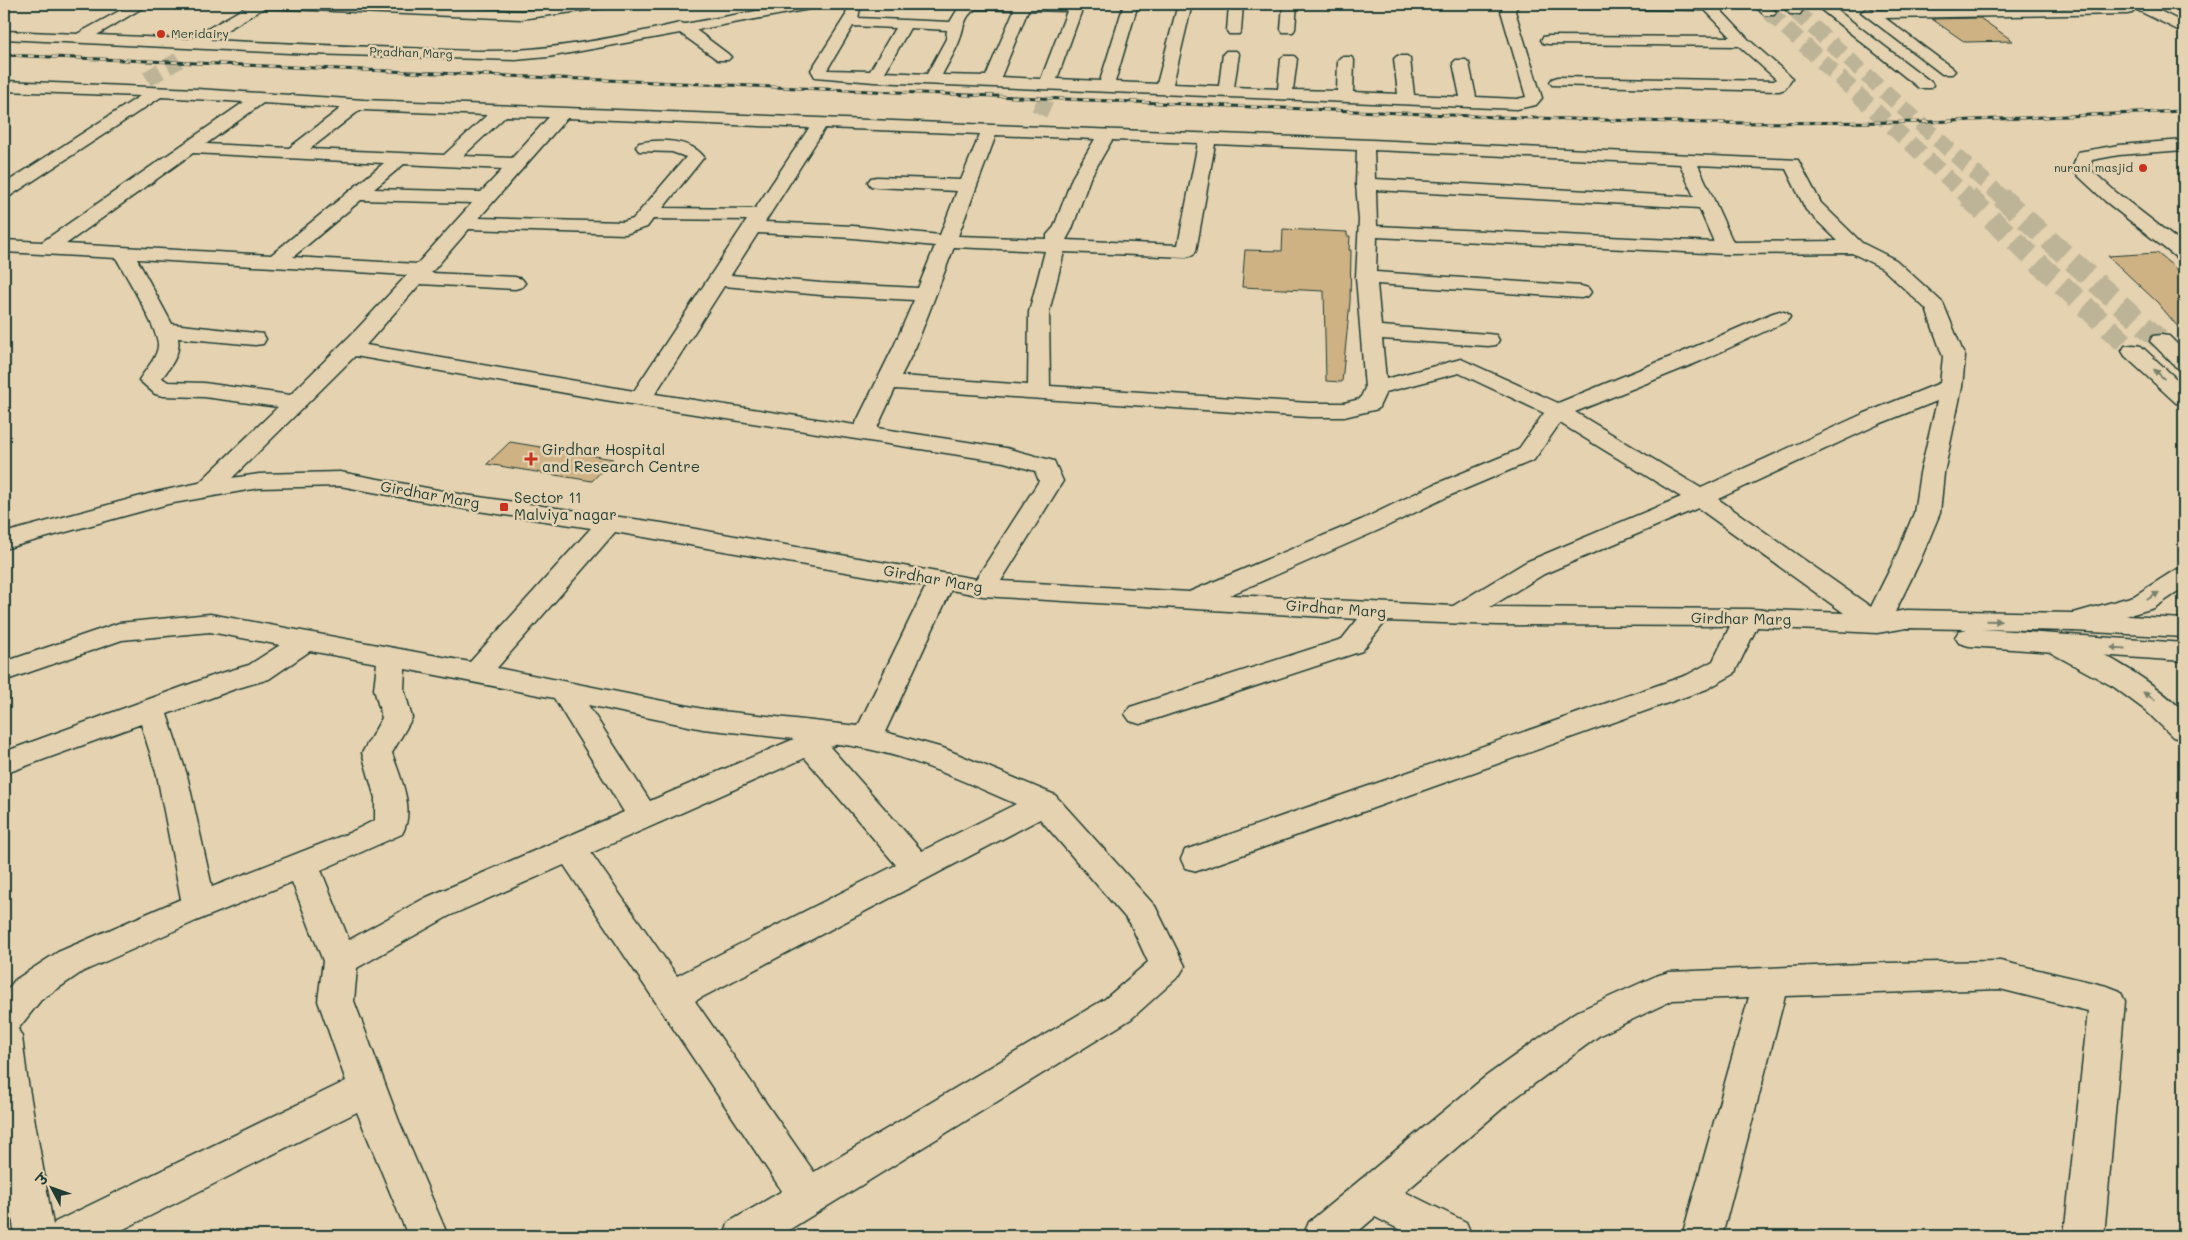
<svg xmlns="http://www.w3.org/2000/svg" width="2188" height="1240" viewBox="0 0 2188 1240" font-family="Mali,'Playpen Sans Deva',sans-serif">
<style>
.building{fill:#cfb283;stroke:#1f3d34}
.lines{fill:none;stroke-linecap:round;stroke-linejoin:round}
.minor-tunnel{stroke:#bdb497;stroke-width:16;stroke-dasharray:16 8;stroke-linecap:butt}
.major-tunnel-far1{stroke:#bdb497;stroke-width:16;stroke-dasharray:16 8;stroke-linecap:butt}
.major-tunnel{stroke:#bdb497;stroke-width:21;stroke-dasharray:21 11;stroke-linecap:butt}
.minor-casing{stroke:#1f3d34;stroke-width:3}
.major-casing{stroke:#1f3d34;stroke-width:3}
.minor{fill:#e4d2b0;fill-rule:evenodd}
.major{fill:#e4d2b0;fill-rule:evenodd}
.rail-casing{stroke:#1f3d34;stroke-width:3}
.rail{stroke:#e4d2b0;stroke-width:2;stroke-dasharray:6;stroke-linecap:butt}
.oneway{fill:#78806c}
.poi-dot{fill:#c8321e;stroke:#e4d2b0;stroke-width:2}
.labels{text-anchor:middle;stroke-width:5;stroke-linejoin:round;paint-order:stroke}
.far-poi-label{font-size:12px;fill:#1f3d34;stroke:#e4d2b0;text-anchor:start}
.far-street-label{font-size:12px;fill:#1f3d34;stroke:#e4d2b0}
.poi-label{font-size:15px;fill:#1f3d34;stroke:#e4d2b0;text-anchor:start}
.street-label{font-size:15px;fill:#1f3d34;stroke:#e4d2b0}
</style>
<rect width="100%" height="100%" fill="#e4d2b0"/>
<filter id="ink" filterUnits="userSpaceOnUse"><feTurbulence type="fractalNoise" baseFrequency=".02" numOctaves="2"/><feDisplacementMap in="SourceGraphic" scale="10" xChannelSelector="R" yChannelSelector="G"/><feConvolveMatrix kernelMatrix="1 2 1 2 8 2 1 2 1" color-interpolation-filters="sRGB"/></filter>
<g filter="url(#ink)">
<!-- building -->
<g class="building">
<path d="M1909,4H1960L1965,7L1915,8Z"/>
<path d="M1980,18L2013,41L1965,42L1932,19Z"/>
<path d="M1283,229L1347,232V236H1350L1349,250H1351L1350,302L1342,382L1326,381L1324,291L1242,287L1245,250L1282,251Z"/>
<path d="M2157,253L2184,275V334L2157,302L2108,256Z"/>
<path d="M510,442L613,459L592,481L487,464Z"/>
</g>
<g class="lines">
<!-- minor-tunnel -->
<g class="minor-tunnel">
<path d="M147,79L179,60"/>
<path d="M1039,114L1048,95"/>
</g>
<!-- major-tunnel-far1 -->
<g class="major-tunnel-far1">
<path d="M1795,11L2003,198"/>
<path d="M1769,12L1969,198"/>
</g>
<!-- major-tunnel -->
<g class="major-tunnel">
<path d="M1968,197L2133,351"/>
<path d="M2001,197L2161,341"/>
</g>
<defs>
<g id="minor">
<path d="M132,4H149L97,35L190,39L251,4H358L521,11L573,4H610L603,8L521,19L264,8L210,40C274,43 338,46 403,48C440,49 479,53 516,50C570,47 629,35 680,23L685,24L794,4H822L815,8L696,30L728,54L731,57L728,60H718L680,33L548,57L515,60L310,54L4,39V31L77,34Z"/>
<path d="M847,4H861L858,18L950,22L959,7L966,4H1084L1057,79L1100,81L1124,4H1138L1115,82L1157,84L1178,4H1192L1173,84L1219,86L1223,54L1226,51H1236L1239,54L1234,87L1278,89L1281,59L1284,56H1294L1297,59L1293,90L1337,91L1338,60L1341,57H1351L1354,60L1353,92L1398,94L1394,59L1397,56H1407L1410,59L1414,95L1460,97L1453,63L1456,60H1466L1469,63L1476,97L1517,99L1526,97L1501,11L1505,4H1519L1515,11L1542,98L1536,105L1517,109L874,82L815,77L811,70L846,15ZM976,9L1014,10L986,76L942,75C948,63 956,51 960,39C964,27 964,16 976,9ZM1028,10L1067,11L1041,79L1001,77ZM853,26L895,28L870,71L827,70ZM910,28L947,30L946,39L927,74L885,72Z"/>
<path d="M1229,4H1243L1241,31L1239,34H1229L1227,31Z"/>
<path d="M1283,4H1297L1295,29L1293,32H1283L1281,29Z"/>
<path d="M1533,4H1715L1748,39L1792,78L1785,89L1779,91L1552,85L1550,82L1552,79L1558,77L1774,81L1776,79L1739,46L1548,44L1543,43L1541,40L1543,37L1548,36L1731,37L1705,10L1540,8Z"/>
<path d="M1814,4H1829L1931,82L1933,85L1931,88H1919Z"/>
<path d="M2129,4H2146L2184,23V33L2133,8L2134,10L2132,13L2127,14L1885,18L1952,68L1955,71L1952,74H1942L1861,12L1868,8L1874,10L2131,7Z"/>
<path d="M4,81L197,89L364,100L1372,140L1798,160L1821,203L1862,243L1896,260L1943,303L1965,357L1962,387L1944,473L1940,513L1920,561L1895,612L1907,610L2073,613L2184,619V637L2073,631L1982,629L2184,643V661L1969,646L1959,643L1955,637L1959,631L1967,629L1907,628L1877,633L1757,627L1734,674L1707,689L1197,871L1185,868L1181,859L1185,850L1687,675L1713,661L1730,626L1498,625L1386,621L1362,651L1140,724L1130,721L1125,714L1130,707L1342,639L1358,619L983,596L951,590L885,732L943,748L1055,795L1155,906L1185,966L1179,976L1131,1019L779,1236H723L729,1222L782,1191L564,865L449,916L357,968L354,1001L399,1121L448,1236H408L357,1112L110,1236H15L4,1168V994L15,980L58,952L181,899L157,775L141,724L4,774V752L215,675L249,665L280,645L210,632L122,640L4,681V662L119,623L210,614L470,662L591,528L465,509L340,486L259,488L168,504L4,549V533L156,492L199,483L278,407L204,397L163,396L155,394L139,380C145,370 157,358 158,346C160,332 125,274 116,258L4,252V240L42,242L244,102L161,97L10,196L4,197V184L140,96L4,91ZM263,103L341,108L289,148L206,144ZM360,110H364L487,115L444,155L310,149ZM506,116L549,117L512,158L463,156ZM567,118L809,128L755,209L663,208L704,157C691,139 658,139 639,143L636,147L639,151L672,152L686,157L633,219L623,222L479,218ZM825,128L980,134L961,180L877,177L871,178L868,182L871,186L877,187L957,191L940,235L853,226L765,222ZM996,135L1095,139L1072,178L1054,227L1047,235V239L958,236ZM1112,140L1198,143L1178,245L1066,240L1072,229L1090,178ZM1215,144L1357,150L1356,184L1359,220L1356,277L1365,388L1360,399L1344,403H1309L1050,386L1049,312L1064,252L1186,257L1193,255L1196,251ZM1374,150L1680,164L1694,197L1375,179ZM193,153L384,163L271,255L66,244ZM404,164L503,169L481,192L374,189ZM1698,165L1786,169L1806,210L1838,241L1733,242ZM1376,190L1699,208L1714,242L1377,226ZM361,200L472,203L417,264L293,257ZM653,219L747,220L634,391L366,345L420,284L515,289L522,287L525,283L522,279L515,277L431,273L469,229L625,234L647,227ZM758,233L853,238L935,246L918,288L821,283L731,275ZM1377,237L1726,254L1852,253L1882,268L1926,309L1943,357L1940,383L1863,414L1701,488L1575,412L1701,361L1787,321L1790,317L1787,313L1780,311L1773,313L1685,351L1558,403L1461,359L1386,379L1382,339L1488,346L1496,345L1499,340L1496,335L1488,334L1381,326L1377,284L1581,298L1588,296L1591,292L1588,288L1581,286L1376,272ZM954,247L1045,251L1029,312L1028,385L901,376L916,346ZM137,259L407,275L357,329L290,395L204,383L168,382L162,378C171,366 181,353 178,338L255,345L263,344L266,339L263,334L255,333L172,324ZM724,286L821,295L914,300L894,346L855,425L655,394ZM355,356L605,400L1004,462L1035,471L1039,481L976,579L662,523L465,495L340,472L259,474L232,478ZM1459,373L1544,413L1518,450L1433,485L1361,520L1189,592L1001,581L1063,481L1054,461L1006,448L877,428L895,389L1309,417H1344L1378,409L1386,392ZM1937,401L1920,473L1914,513L1894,561L1871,607L1718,499L1879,424ZM1560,423L1681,497L1526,562L1453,606L1230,595L1379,530L1451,495L1534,460ZM1698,508L1844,613L1748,609L1490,607L1544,574ZM615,532L926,586L858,726L703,709L497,668ZM310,651L377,663L374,689L382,718L362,753L375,798V820L349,833L212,887L187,775L167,714L235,689L269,679ZM405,669L554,698L624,812L425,898L349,940L321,870L402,834C416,810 400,777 392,753L412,718L404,689ZM588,705L703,729L794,739L650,801ZM838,744C901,751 958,779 1016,804L922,851L830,747ZM805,758L896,865L677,976L591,853ZM1040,819L1130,923L1148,962L1105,999L814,1172L695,1001ZM292,882L323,961L318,1001L346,1081L55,1222L53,1225L27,1077L22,1037L18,1029L41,1000L82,972L196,921Z"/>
<path d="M2184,140V150L2119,155L2092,160L2090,169L2117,193L2184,245V260L2177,258L2105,201L2072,170L2078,152L2119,145Z"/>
<path d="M2000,961L2107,986L2120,991L2125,1001L2104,1236H2064L2088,1011L2000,989L1785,996L1722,1236H1682L1749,997L1673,1000L1600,1035L1511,1101L1405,1192L1466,1222L1472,1236H1412L1375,1217L1353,1236H1303L1309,1222L1485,1077L1574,1013L1656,976L1669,972L1886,963Z"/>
</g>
<g id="major">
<path d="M1753,4H1768L1776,12L1774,15H1764Z"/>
<path d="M1780,4H1795L1802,11L1800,14H1790Z"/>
<path d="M2161,335L2169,336L2184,351V368L2176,367L2150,341L2153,336Z"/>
<path d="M2133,345L2141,346L2184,386V405L2176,403L2125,356L2122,351L2125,346Z"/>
<path d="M2184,568V588L2154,608L2073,631L2063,628L2059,622L2063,616L2134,596L2175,570Z"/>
<path d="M2056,635C2095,645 2156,683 2184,712V740L2173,737L2145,710L2114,687L2046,650L2042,644L2046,638Z"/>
</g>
</defs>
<!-- minor casing -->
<use href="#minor" class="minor-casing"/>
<!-- major casing -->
<use href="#major" class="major-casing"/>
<!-- minor -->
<use href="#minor" class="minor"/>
<!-- major -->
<use href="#major" class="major"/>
<defs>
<path id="rail" d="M4,55L1497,117L1709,123L1927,122L2184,111"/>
</defs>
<!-- rail casing -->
<use href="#rail" class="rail-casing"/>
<!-- rail -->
<use href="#rail" class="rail"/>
</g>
<!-- one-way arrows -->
<defs><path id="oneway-solid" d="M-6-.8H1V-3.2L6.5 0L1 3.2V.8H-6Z" transform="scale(1.25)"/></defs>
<g class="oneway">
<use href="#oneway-solid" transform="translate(2159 374) rotate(-137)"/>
<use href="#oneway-solid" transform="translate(2153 596) rotate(-32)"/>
<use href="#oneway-solid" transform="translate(1994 621) rotate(1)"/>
<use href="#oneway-solid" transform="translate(2118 648) rotate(-177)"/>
<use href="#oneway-solid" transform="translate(2149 696) rotate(-147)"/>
</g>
</g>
<!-- markers -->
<g class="poi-dot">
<circle cx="161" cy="34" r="5"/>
<circle cx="2143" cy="168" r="5"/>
<path d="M528.5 451.5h5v5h5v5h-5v5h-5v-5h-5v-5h5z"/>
<rect x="499" y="502" width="10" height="10" rx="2.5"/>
</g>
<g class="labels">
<!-- far-poi labels -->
<g class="far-poi-label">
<text x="171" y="38">Meridairy</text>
<text x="2133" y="172" text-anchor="end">nurani masjid</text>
</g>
<!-- far-street labels -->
<g class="far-street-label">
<text transform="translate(411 53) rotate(2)" y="4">Pradhan Marg</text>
</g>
<!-- poi labels -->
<g class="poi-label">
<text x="542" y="455">Girdhar Hospital<tspan x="542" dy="17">and Research Centre</tspan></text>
<text x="514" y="503">Sector 11<tspan x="514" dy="17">Malviya nagar</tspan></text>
</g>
<!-- street labels -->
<g class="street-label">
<text transform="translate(430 495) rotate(10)" y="5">Girdhar Marg</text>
<text transform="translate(933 579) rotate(10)" y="5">Girdhar Marg</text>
<text transform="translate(1336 609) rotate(4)" y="5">Girdhar Marg</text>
<text transform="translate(1741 619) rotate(1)" y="5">Girdhar Marg</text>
</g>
</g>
<!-- margin -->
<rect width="2188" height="1240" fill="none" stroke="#e4d2b0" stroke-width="20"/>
<rect x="10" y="10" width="2168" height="1220" fill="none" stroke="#1f3d34" stroke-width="2" filter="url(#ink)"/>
<!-- north arrow -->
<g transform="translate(52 1188) rotate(311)" stroke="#e4d2b0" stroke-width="4" paint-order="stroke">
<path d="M0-4L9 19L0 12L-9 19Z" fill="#1f3d34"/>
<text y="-8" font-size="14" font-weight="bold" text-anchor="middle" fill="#1f3d34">उ</text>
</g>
</svg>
